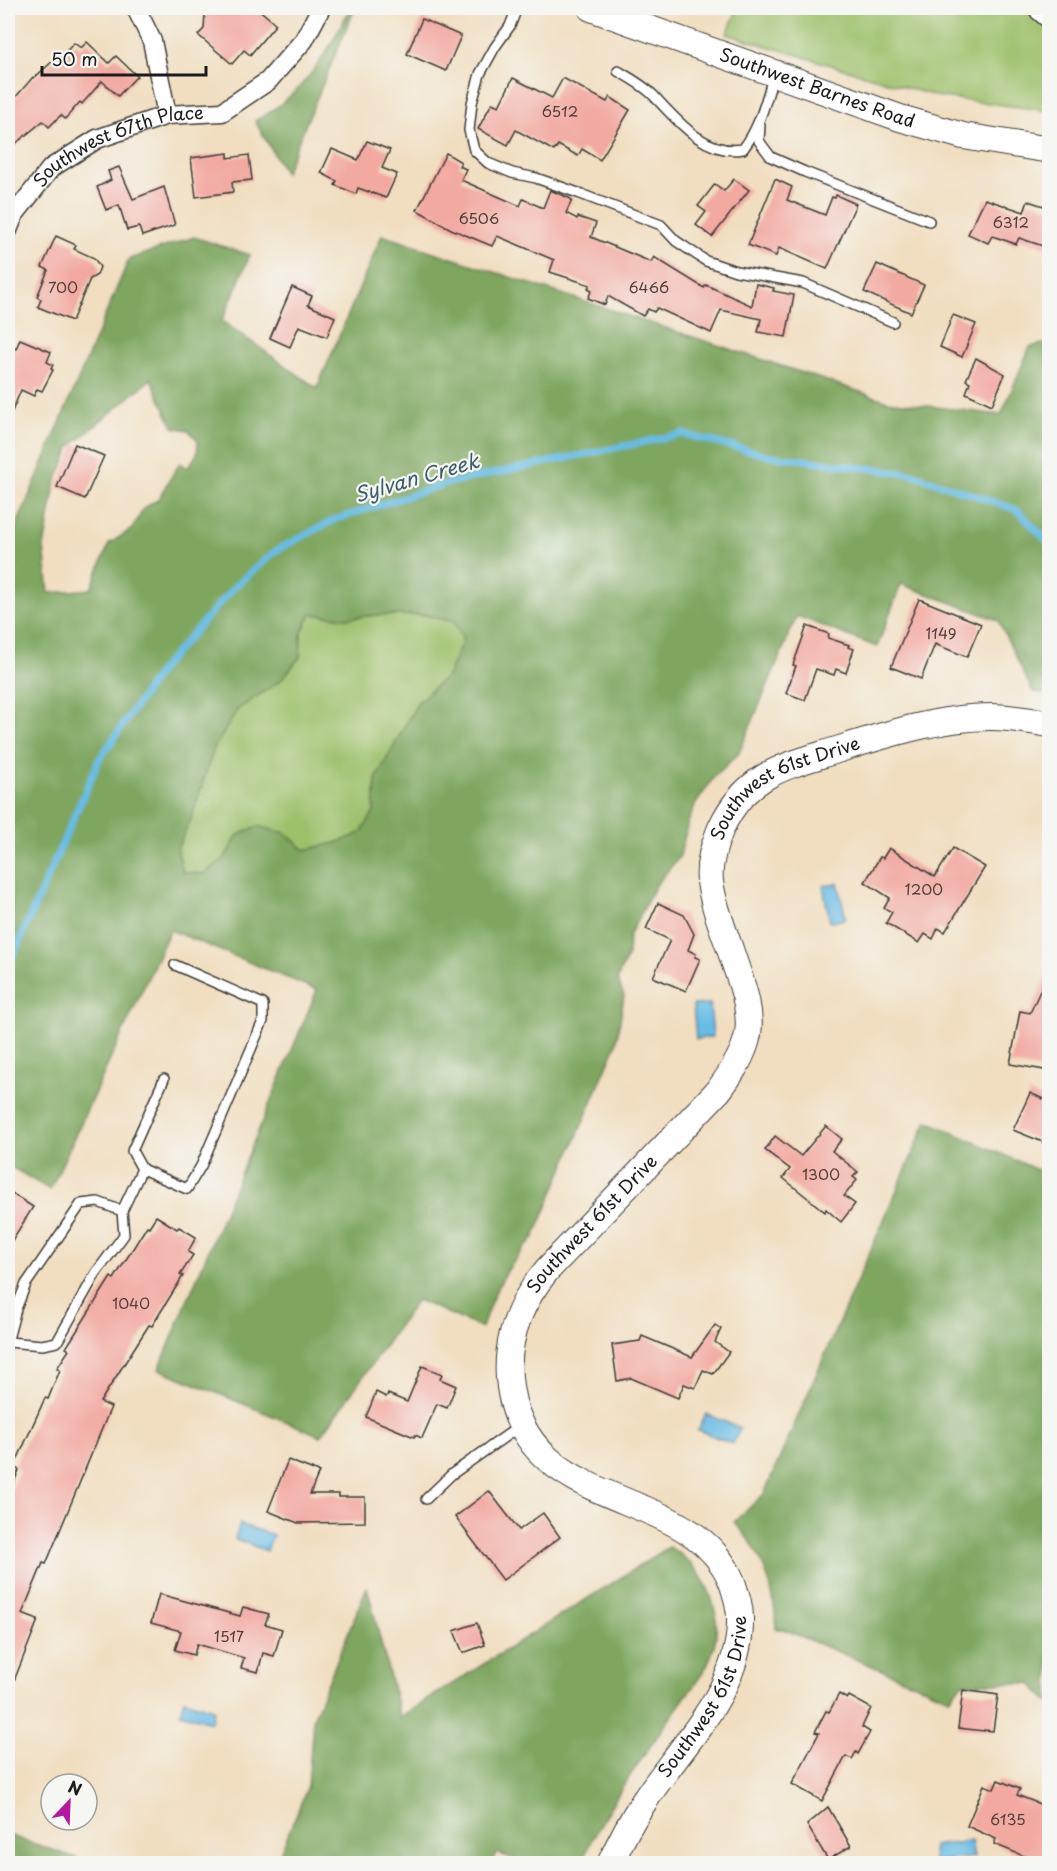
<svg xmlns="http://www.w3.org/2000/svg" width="1057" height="1871" viewBox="0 0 1057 1871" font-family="'Playpen Sans',sans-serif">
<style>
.green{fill:#9dc06a;stroke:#5c6e43;stroke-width:1.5}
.forest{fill:#7ea65e;stroke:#4d613d;stroke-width:1.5;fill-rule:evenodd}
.water{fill:#68bce4;stroke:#426c80;stroke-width:1.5}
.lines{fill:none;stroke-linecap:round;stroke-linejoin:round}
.stream{stroke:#68bce4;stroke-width:7}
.building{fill:#f2a9a0}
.lane-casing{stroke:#3c3935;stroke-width:12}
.street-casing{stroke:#3c3935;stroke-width:21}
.secondary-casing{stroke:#3c3935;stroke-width:28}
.lane{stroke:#fff;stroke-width:9}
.street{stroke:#fff;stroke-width:18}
.secondary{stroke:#fff;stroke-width:26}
.labels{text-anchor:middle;stroke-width:4.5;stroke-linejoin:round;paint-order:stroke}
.number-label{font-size:15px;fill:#523f3d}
.street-label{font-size:18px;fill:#1c1c1c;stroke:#f6f6f2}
.water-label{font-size:20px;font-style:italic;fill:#3a5c6c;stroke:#f6f6f2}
</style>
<rect width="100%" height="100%" fill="#f6f6f2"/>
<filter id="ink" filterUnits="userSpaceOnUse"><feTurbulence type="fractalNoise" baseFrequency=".0167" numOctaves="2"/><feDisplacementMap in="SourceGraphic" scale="12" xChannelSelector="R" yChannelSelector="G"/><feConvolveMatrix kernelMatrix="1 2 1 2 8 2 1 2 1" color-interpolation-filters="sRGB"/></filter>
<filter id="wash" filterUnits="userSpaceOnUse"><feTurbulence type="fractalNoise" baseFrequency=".008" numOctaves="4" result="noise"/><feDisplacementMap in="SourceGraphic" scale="24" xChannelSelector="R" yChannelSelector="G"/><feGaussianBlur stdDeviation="1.35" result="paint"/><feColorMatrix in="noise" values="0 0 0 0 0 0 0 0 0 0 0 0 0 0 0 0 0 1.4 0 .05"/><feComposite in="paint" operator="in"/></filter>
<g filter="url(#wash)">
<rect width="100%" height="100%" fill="#f1dec0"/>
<!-- green -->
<g class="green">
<path d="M738,8H1049V111L935,96L727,34Z"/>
<path d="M311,614L346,618L378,615H425L454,622L463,640L448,675L418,702L376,779L374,812L361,834L336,843L305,850L285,833L238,835L224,859L203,874L183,872L177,849L192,816L214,748L237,710L281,680L300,657L301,634Z"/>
</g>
<!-- forest -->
<g class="forest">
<path d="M350,8H355L285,173L255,121C303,95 327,55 350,8Z"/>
<path d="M382,235L888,401L1001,415L1030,347L1049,343V694L1033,692L998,620L901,584L877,647L797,616L739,753L714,777L695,805L688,823L680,856L656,885L629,936L628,955L617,979L624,996L616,1045L534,1237C508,1266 493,1289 482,1328L417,1300L321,1436L159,1369L317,990L170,930L50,1190L8,1165V546L129,259L194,237L250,255L222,321L317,388ZM151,379L173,427L188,430L198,440L197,454L188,468L180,463L166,485L159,499L144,508L132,529L109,544L91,589L49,593L44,547L55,484L71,446ZM311,614L346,618L378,615H425L454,622L463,640L448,675L418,702L376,779L374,812L361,833L336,843L305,850L285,833L257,826L238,835L224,859L203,874L183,872L177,849L192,816L214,748L237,710L281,680L300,657L301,634Z"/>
<path d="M927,1121L1049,1175V1702L1030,1683H963L949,1698L783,1629H776C775,1587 763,1552 734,1522L764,1494Z"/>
<path d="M669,1547C710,1571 729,1621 707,1665C701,1678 691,1689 683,1700C668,1721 653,1742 638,1764C616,1795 597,1828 581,1863H526L497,1853L492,1864L276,1863L308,1786L313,1719L367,1587L400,1717Z"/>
<path d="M8,1835L91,1863H8Z"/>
</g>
<!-- water -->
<g class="water">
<path d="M838,883L846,919L830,922L823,886Z"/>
<path d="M710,1004L713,1037L696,1039L693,1005Z"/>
<path d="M706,1414L740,1428L733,1444L698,1430Z"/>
<path d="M240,1524L273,1535L267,1551L235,1539Z"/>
<path d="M184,1700L214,1709L211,1722L180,1713Z"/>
<path d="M971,1841L974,1857L934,1862L933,1846Z"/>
</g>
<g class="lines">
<!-- stream -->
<path class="stream" d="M8,967L99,760L161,669L235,586L277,550L334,520L448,483L682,434L766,455L912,474L1017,510L1050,544"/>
</g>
<g id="blocks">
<!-- building -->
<g class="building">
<path d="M210,8H257L276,24L250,55L244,50L232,64L198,35L204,29L205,13Z"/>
<path d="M422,19L461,36L446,71L407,54Z"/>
<path d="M87,42L109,63L116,56L137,76L118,96L102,81L82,104L80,102L65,119L61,115L49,127L43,121L8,150V106L33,77L34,78L54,60H58L74,43L81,48Z"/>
<path d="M513,78L552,98L563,78L607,102L610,97L630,110L600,160L582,149L578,156L558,145L554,151L516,130L508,145L478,129L492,103L499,106Z"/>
<path d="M367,141L390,150L382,168L397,174L386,198L358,188L356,194L335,185L337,181L321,173L332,149L358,160Z"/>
<path d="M228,153V158L249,155L252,180L232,182L233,192L196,197L191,158Z"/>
<path d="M446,153L461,162L459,166L466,169L461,180L520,206L523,199L543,208L550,190L569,198L572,200L566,213L577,219L578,217L596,223L591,237L651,262L654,257L704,288L706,285L752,306L756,284L774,288L773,291L794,295L786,337L758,332L761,319L721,310L711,333L657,308L654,312L648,309L643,316L608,296L605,305L588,298L592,290L588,288L590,285L550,272L554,260L497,236L492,246L451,229L417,210Z"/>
<path d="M119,167L133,199L164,187L175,225L142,236L139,227L127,230L119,205L106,210L97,187L111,180L108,171Z"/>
<path d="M734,179L749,190L712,237L696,225L706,212L698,206L715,184L724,191Z"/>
<path d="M775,179L792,187L787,200L825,215L832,197L835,198L836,195L856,204L827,269L779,248L776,256L748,245Z"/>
<path d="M985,199L1024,212L1028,201L1050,208V237L1046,247L1019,238L1016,244L992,236L988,243L968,234Z"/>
<path d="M56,236L76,245L74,249L94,258L100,267L97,275L90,279L72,321L38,307L41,299L37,297L48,270L42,267Z"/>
<path d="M877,264L924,285L911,313L864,292Z"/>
<path d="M292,287L312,296L308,305L335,317L327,337L299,326L290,347L270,338Z"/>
<path d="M953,315L976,324L962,357L940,347Z"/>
<path d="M20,339L51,352L47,362L53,365L51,369L53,370L42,391L37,389L34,396L21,390L8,421V345L16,349Z"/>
<path d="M976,358L1005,374L992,405L966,393L970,382L966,380Z"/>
<path d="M75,444L104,456L85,499L57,487Z"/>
<path d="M919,599L981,624L967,657L935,644L921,679L891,667Z"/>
<path d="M807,626L829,634L828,638L849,645L848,647L854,649L846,673L836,669L834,675L816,669L805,700L786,693L796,666L793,665Z"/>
<path d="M889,848L935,877L953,848L985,867L945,932L938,928L933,939L925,934L919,943L886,923L892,912L884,908L890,898L865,882L880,857L883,858Z"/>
<path d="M658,903L684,915L694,934L688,950L696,954L695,957L700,959L686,991L653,977L670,940L646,929Z"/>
<path d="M1050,969V1071L1010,1064L1020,1011L1030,1013Z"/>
<path d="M1030,1093L1050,1102V1145L1013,1130Z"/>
<path d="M826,1126L842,1139L832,1151L858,1172L853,1177L857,1180L844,1196L855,1204L841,1222L826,1209L825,1212L783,1178L790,1169L765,1150L775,1136L801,1156Z"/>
<path d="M8,1191L33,1207L8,1247Z"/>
<path d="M156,1216L177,1229L179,1227L196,1237L188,1252L193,1255L180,1275L183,1276L152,1326L149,1325L100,1402L111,1407L46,1564L43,1563L22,1614L38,1620L8,1696V1497L19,1470L14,1467L45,1398L48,1399L60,1370L57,1368L69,1350L66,1348L111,1277L114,1279L147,1226L149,1227Z"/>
<path d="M715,1325L721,1329L715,1342L729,1352L713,1374L703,1370L695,1388L684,1384L678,1398L631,1378L617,1381L612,1345L640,1341L642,1336L692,1357Z"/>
<path d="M422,1366L442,1374L440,1379L456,1386L447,1408L437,1404L422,1438L415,1435L414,1437L366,1417L376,1392L386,1397L388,1394L407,1402Z"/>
<path d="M288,1460L319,1472L310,1494H339V1497H365V1522L298,1523L268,1511Z"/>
<path d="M489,1491L519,1530L543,1513L560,1537L503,1580L455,1517Z"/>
<path d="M159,1594L240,1616L243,1607L269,1614L265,1624L282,1629L274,1656L263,1653L258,1672L241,1668L244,1658L197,1644L194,1655L175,1650L181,1631L151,1623Z"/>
<path d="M477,1623L485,1645L463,1653L454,1631Z"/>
<path d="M963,1690L998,1695L993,1731L984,1730V1731L958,1728Z"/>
<path d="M839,1694L847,1699L849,1696L871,1708L862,1727L870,1732L858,1754L856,1752L852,1759L846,1756L822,1801L792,1784L819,1733L815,1732L826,1711L829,1712Z"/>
<path d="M998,1780L1020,1789L1017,1795L1050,1808V1863H1041L994,1844L996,1839L967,1826L984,1785L994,1789Z"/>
<path d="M828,1807L851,1846L828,1860L807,1825Z"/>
</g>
</g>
</g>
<g filter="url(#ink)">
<use href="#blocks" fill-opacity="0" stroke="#3c3935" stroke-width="1.5"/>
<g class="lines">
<defs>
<g id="lane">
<path d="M517,8L510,26L495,47L480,74L472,103L469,130L474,150L488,163L512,173L536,178L578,193L661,225L676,241L706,261L736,271L803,283L893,322"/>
<path d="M1032,8L1036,14L1050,26"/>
<path d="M618,71C630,78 643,85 653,95C676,119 705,156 743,149C760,127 766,100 774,74"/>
<path d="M760,125L759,141L771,157L805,172L929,221"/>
<path d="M142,1169L132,1151L164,1079"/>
<path d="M8,1339L16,1309L26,1284L81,1204L98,1202L122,1211"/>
<path d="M8,1342L42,1345L57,1342L96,1273L124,1235L122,1211L142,1169L187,1189L201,1166L263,1021V1004L175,965"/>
<path d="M426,1499L452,1474L520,1426"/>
</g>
<g id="street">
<path d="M136,8L152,41L167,115"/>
<path id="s1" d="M8,230L14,215L51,168L97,139L167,115L222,112L268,81L304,40L321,8"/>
</g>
<g id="secondary">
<path id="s2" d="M591,8L900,118L963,136L1050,150"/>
<path id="s3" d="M610,1864C620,1842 632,1819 645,1800C682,1744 742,1689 740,1618C740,1605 736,1594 732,1582C691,1481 521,1518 509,1378C506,1337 521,1301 547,1270L719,1090C731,1074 744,1055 748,1034C752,1007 740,980 732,955C724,931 713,906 710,881C708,863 714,845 721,828C747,772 787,766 840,749C887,734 942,717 991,717C1011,717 1030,721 1050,724"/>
</g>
</defs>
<!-- lane casing -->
<use href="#lane" class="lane-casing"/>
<!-- street casing -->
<use href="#street" class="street-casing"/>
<!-- secondary casing -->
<use href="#secondary" class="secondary-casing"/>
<!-- lane -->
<use href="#lane" class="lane"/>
<!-- street -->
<use href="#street" class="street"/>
<!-- secondary -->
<use href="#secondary" class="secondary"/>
</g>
</g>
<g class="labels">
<!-- number labels -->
<g class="number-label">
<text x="560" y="117">6512</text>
<text x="479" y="224">6506</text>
<text x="1011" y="228">6312</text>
<text x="63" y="293">700</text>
<text x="649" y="293">6466</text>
<text x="941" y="639">1149</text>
<text x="924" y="895">1200</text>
<text x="821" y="1180">1300</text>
<text x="131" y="1309">1040</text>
<text x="229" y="1642">1517</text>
<text x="1008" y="1825">6135</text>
</g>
<!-- street labels -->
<g class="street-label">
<text dy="6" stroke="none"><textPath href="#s2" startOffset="240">Southwest Barnes Road</textPath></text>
<text dy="6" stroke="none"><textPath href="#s1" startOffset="148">Southwest 67th Place</textPath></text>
<text dy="6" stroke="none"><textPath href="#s3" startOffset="1360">Southwest 61st Drive</textPath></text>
<text dy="6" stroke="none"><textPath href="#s3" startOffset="820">Southwest 61st Drive</textPath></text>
<text dy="6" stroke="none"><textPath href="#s3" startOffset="194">Southwest 61st Drive</textPath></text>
</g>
<!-- water labels -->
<g class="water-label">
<text transform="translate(417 478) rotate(-16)" y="7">Sylvan Creek</text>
</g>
</g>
<!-- margin -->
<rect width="1057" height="1871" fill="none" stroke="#f6f6f2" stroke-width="30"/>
<!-- north arrow -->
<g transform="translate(69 1802) rotate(23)"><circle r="28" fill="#f6f6f2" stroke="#9f9f9c" stroke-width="1.5"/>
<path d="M0-4.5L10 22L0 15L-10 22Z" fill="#b5179e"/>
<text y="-9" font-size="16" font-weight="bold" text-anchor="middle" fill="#1c1c1c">N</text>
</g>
<!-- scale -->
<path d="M42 66v9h164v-9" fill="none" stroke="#1c1c1c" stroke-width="3"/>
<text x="51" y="66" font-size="18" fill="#1c1c1c" stroke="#f6f6f2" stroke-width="4.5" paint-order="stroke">50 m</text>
</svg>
